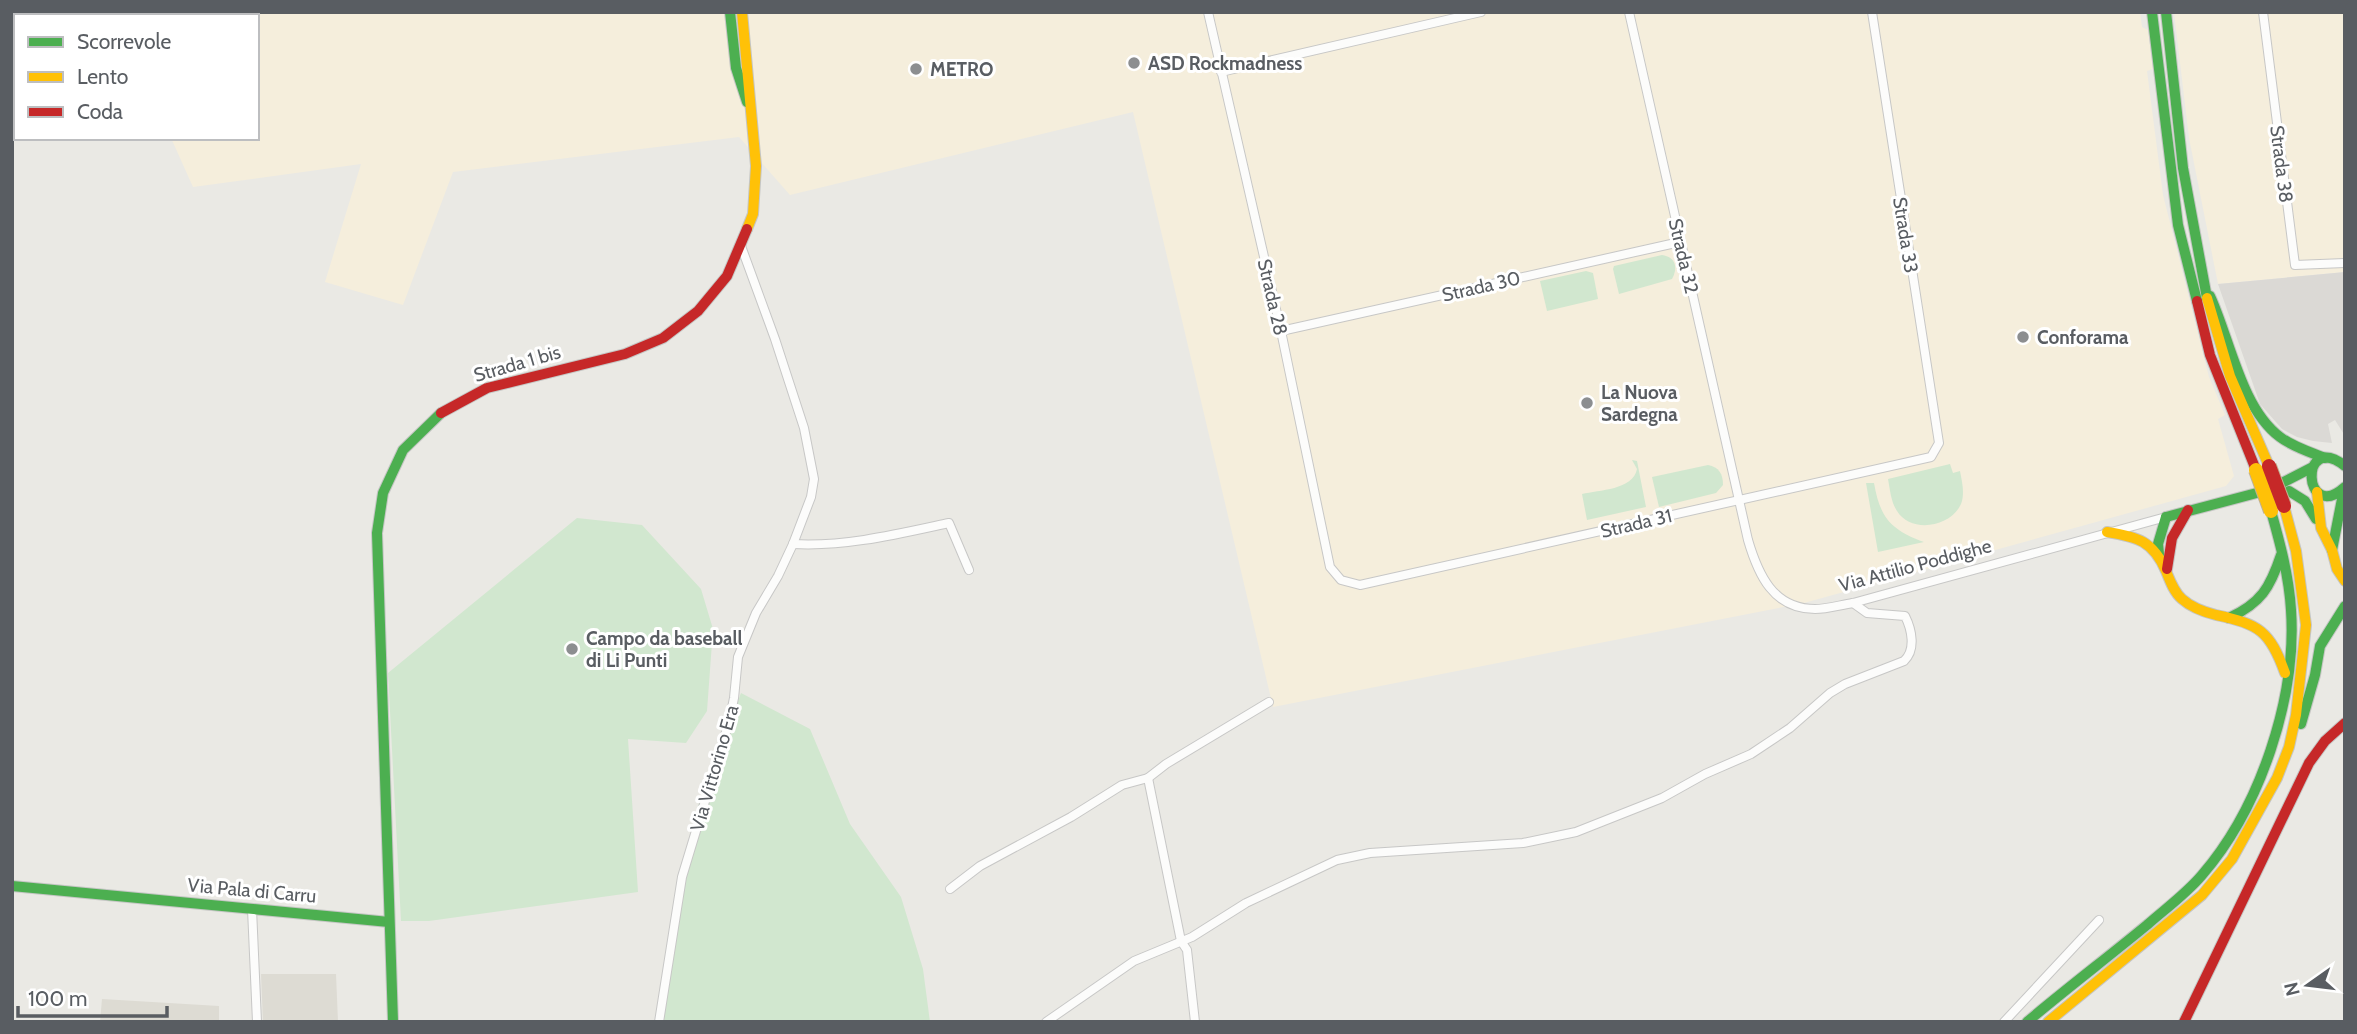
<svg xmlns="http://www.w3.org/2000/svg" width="2357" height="1034" viewBox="0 0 2357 1034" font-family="Cabin,sans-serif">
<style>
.commercial{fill:#f5eedc}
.industrial{fill:#dbd9d5}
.education{fill:#dddbd3}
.green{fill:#d1e7cf}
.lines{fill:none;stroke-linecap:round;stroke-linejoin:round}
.street-casing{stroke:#c7c7c6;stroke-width:10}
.fast-casing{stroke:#c5c6c4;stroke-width:12}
.slow-casing{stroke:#c5c6c4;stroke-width:12}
.jam-casing{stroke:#c5c6c4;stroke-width:12}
.street{stroke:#fcfcfb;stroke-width:8}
.fast{stroke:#4caf50;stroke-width:10}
.slow{stroke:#ffc107;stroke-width:10}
.jam{stroke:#c62828;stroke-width:10}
.slow-bridge-casing{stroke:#c1b191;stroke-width:16;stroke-linecap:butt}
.jam-bridge-casing{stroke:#c1b191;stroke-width:16;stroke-linecap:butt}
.slow-bridge{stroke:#ffc107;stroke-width:14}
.jam-bridge{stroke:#c62828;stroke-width:14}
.poi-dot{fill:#8c8e90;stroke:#fff;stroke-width:2.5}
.labels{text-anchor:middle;stroke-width:6;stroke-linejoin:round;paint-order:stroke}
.poi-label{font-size:19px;font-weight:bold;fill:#595d62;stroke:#fff;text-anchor:start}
.street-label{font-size:19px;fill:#595d62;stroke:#fff}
</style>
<rect width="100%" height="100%" fill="#eae9e4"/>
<!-- commercial -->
<g class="commercial">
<path d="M12,12H2140L2142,27L2148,30L2153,69L2147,71L2163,195L2209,377L2225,415L2218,419L2234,476L2226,486L1804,603L1273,707L1133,112L790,195L739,137L453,172L403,305L325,282L361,164L193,187L171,138H257V16H16V73L12,74Z"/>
<path d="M2174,12H2345V272L2218,284L2189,138Z"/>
</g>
<!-- industrial -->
<path class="industrial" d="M2345,272V436L2335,420L2328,424L2332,443L2313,441L2297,437L2282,429L2260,404L2218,284Z"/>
<!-- education -->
<g class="education">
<path d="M261,974H336L338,1022H263Z"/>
<path d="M102,999L219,1006V1022H100Z"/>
</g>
<!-- green -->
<g class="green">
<path d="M1662,255C1676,257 1678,268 1672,279L1619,294L1613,269L1614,266Z"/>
<path d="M1586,271L1593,273L1598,299L1547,311L1540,281Z"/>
<path d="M1632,460L1637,461L1646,507L1587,520L1582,494C1599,490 1633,490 1637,469Z"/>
<path d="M1950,464L1953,473L1960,471C1962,482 1965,493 1961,504C1951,527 1911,534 1897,511C1891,502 1890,490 1888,479Z"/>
<path d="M1708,465C1719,467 1723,474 1723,485L1716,493L1659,507L1652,477Z"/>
<path d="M1866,483H1874C1880,518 1891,530 1924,542L1878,552Z"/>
<path d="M577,518L642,525L701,589L713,629L707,711L686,743L628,739L638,892L429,921H401L388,673Z"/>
<path d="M741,693L810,729L850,824L901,897L923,969L930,1022H656L672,931L698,806Z"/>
</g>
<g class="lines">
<defs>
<g id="street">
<path d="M1208,12L1281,331L1330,567L1341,580L1360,585L1931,457L1939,443L1872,12"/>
<path d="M1629,12L1748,540C1758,574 1773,609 1815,609C1827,609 1840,605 1853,603L2166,517"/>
<path d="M2263,12L2295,265L2345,263"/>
<path d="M1221,72L1481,12"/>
<path d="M1281,331L1680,242"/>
<path d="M793,544C845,547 898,534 949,523L969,570"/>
<path d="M1148,778L1181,941L1187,950L1195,1022"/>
<path d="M950,889L980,866L1071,817L1122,785L1148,778L1166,764L1269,702"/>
<path d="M252,909L257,1022"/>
<path d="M659,1022L682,877L729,722L734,698L738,657L756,613L778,576L793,544L811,497L814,479L804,428L775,339L741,246"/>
<path d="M1046,1022L1134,961L1192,937L1246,903L1337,860L1370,853L1523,843L1576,832L1662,798L1705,774L1751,754L1790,728L1830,693L1845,684L1904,661C1916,650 1912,630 1905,616L1867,613L1853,603"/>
<path d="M2004,1022L2099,920"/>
</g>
<g id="fast">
<path d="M730,12L736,68L747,102"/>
<path d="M2152,12L2178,225L2197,301"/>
<path d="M2166,12L2183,168L2207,298"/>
<path d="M12,62L16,60"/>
<path d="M2210,296C2230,339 2241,408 2280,437C2293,447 2310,452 2325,458"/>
<path d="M2345,466C2298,430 2303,525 2345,487"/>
<path d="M2289,491L2305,501L2316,519"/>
<path d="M2166,517L2268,490L2311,468"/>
<path d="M2332,550L2344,489"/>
<path d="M2159,554L2158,544L2166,517"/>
<path d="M2229,618C2261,603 2270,588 2281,555"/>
<path d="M2301,724L2315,675L2320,646L2345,606"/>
<path d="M12,886L389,922"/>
<path d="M393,1022L377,533L383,493L403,450L441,413"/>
<path d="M2027,1022C2066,989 2107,958 2147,925C2165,909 2186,894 2202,875C2260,808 2297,698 2291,610C2289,576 2280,543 2271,511"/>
</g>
<g id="slow">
<path d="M742,12L756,166L753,214L747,229"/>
<path d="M113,16L121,12"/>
<path d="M12,44L16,42"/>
<path d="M2207,298L2230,376L2269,466"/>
<path d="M2317,492L2321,528L2332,550L2337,569L2345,581"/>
<path d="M2107,532C2138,537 2153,541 2166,571C2170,581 2174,592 2182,599C2192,608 2204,612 2216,615C2259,624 2270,631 2285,673"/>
<path d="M2048,1022L2202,895L2232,859L2277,778L2289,747L2296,715L2306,625L2296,551L2284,506"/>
</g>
<g id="jam">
<path d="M81,16L89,12"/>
<path d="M2197,301L2210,355L2256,470"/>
<path d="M441,413L487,388L625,354L663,338L698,311L727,276L747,229"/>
<path d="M2167,569L2172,538L2188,510"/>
<path d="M2184,1022L2309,763L2325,741L2345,723"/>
</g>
</defs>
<!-- street casing -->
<use href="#street" class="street-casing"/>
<!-- fast casing -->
<use href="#fast" class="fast-casing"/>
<!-- slow casing -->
<use href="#slow" class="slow-casing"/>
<!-- jam casing -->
<use href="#jam" class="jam-casing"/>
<!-- street -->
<use href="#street" class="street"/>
<!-- fast -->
<use href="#fast" class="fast"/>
<!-- slow -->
<use href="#slow" class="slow"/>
<!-- jam -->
<use href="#jam" class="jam"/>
<defs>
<path id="slow-bridge" d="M2256,470L2271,511"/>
<path id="jam-bridge" d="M2269,466L2284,506"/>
</defs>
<!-- slow-bridge casing -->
<use href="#slow-bridge" class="slow-bridge-casing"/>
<!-- jam-bridge casing -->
<use href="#jam-bridge" class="jam-bridge-casing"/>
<!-- slow-bridge -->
<use href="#slow-bridge" class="slow-bridge"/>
<!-- jam-bridge -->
<use href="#jam-bridge" class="jam-bridge"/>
</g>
<!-- markers -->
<g class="poi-dot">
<circle cx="1134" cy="63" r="7"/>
<circle cx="916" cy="69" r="7"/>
<circle cx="2023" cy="337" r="7"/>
<circle cx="1587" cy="403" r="7"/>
<circle cx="572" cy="649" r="7"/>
</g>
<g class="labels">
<!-- poi labels -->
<g class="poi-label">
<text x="1148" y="70">ASD Rockmadness</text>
<text x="930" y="76">METRO</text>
<text x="2037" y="344">Conforama</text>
<text x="1601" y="399">La Nuova<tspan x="1601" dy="22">Sardegna</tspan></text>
<text x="586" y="645">Campo da baseball<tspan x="586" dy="22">di Li Punti</tspan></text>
</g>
<!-- street labels -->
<g class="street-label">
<text transform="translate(2282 164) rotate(83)" y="7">Strada 38</text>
<text transform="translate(1906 235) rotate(81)" y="7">Strada 33</text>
<text transform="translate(1684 256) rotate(77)" y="7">Strada 32</text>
<text transform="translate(1481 286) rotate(-13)" y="7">Strada 30</text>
<text transform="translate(1273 297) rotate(77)" y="7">Strada 28</text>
<text transform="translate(517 363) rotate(-16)" y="7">Strada 1 bis</text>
<text transform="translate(1636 523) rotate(-13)" y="7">Strada 31</text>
<text transform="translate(1915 565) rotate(-15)" y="7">Via Attilio Poddighe</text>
<text transform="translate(714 768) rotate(-74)" y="7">Via Vittorino Era</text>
<text transform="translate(252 890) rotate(5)" y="7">Via Pala di Carru</text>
</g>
</g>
<!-- border -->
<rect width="2357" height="1034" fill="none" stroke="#595d62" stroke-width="28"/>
<!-- legend -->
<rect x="14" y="14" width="245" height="126" fill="#ffffff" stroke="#bdbec0" stroke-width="2"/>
<rect x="28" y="37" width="35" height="10" fill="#4caf50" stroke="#bdbec0" stroke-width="2"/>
<text x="77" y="49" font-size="21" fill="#595d62">Scorrevole</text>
<rect x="28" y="72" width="35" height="10" fill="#ffc107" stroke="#bdbec0" stroke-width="2"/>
<text x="77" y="84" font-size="21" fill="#595d62">Lento</text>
<rect x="28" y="107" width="35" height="10" fill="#c62828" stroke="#bdbec0" stroke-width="2"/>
<text x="77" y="119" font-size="21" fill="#595d62">Coda</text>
<!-- north arrow -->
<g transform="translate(2308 985) rotate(256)" stroke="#ffffff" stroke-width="5" paint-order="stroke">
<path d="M0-5L12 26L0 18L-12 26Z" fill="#595d62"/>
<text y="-10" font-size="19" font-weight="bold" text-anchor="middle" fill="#595d62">N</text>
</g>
<!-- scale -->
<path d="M18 1006v10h149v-10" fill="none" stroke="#595d62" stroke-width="3.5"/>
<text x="28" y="1006" font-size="21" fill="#595d62" stroke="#ffffff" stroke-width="5" paint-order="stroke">100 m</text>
</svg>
